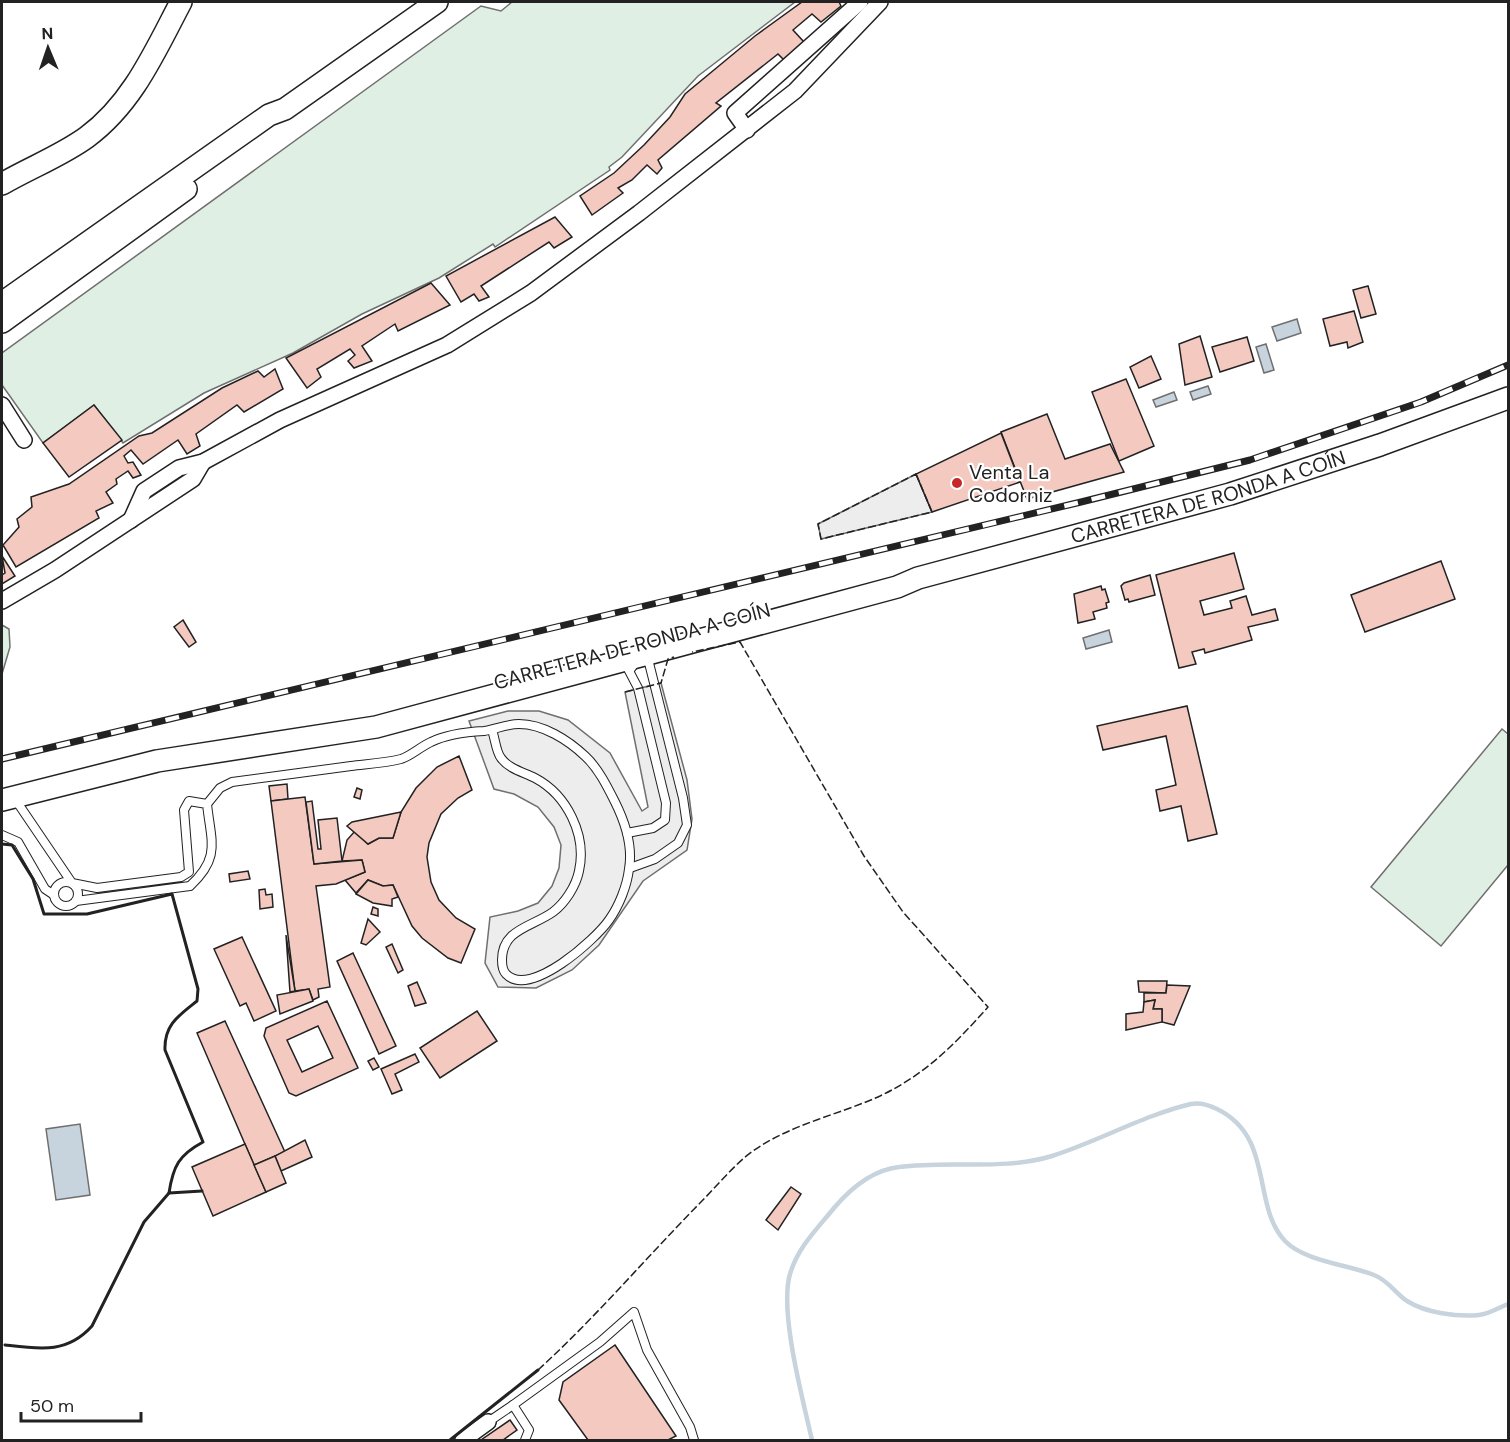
<svg xmlns="http://www.w3.org/2000/svg" width="1510" height="1442" viewBox="0 0 1510 1442" font-family="'DM Sans',sans-serif">
<style>
.green{fill:#e0efe3;stroke:#6f6f6f;stroke-width:1.5}
.parking{fill:#ededed;stroke:#6f6f6f;stroke-width:1.5}
.water{fill:#c7d3dd;stroke:#6f6f6f;stroke-width:1.5}
.lines{fill:none;stroke-linecap:round;stroke-linejoin:round}
.stream{stroke:#c7d3dd;stroke-width:4.5}
.building{fill:#f3c9c0;stroke:#222;stroke-width:1.5;fill-rule:evenodd}
.lane-casing{stroke:#222;stroke-width:10}
.street-casing{stroke:#222;stroke-width:18}
.secondary-casing{stroke:#222;stroke-width:24}
.lane{stroke:#fff;stroke-width:8}
.street{stroke:#fff;stroke-width:15}
.secondary{stroke:#fff;stroke-width:21}
.rail-casing{stroke:#222;stroke-width:7}
.rail{stroke:#fff;stroke-width:4.5;stroke-dasharray:14;stroke-linecap:butt}
.fence{stroke:#222;stroke-width:1.5;stroke-dasharray:8 3;stroke-linecap:butt}
.wall{stroke:#222;stroke-width:3}
.poi-dot{fill:#c62828;stroke:#fff;stroke-width:2}
.labels{text-anchor:middle;stroke-width:4.5;stroke-linejoin:round;paint-order:stroke}
.poi-label{font-size:20px;fill:#222;stroke:#fff;text-anchor:start}
.street-label{font-size:20px;fill:#222;stroke:#fff}
</style>
<rect width="100%" height="100%" fill="#fff"/>
<!-- green -->
<g class="green">
<path d="M512,2H795L698,76L622,157L609,167L610,170L495,247L493,244L439,278L362,314L293,353L204,393L123,443L94,405L43,443L2,385V353L481,6L501,11Z"/>
<path d="M2,625L9,629L10,647L2,674Z"/>
<path d="M1502,729L1508,734V865L1441,946L1371,887Z"/>
</g>
<!-- parking -->
<g class="parking">
<path d="M916,474L932,512L821,539L818,524Z"/>
<path d="M661,683L687,780L692,819L687,850L643,881L599,945L572,970L536,988L498,987L485,963L490,917L518,911L538,903L552,886L559,868L561,845L554,827L538,807L514,794L494,789L469,721L508,711H539L568,720L610,753L642,811L648,807L625,692Z"/>
</g>
<!-- water -->
<g class="water">
<path d="M1297,319L1301,333L1277,341L1272,327Z"/>
<path d="M1266,344L1274,370L1264,373L1256,347Z"/>
<path d="M1208,386L1211,394L1193,400L1190,392Z"/>
<path d="M1174,392L1177,400L1156,407L1153,400Z"/>
<path d="M1109,630L1112,642L1086,649L1083,638Z"/>
<path d="M80,1124L90,1195L56,1200L46,1129Z"/>
</g>
<g class="lines">
<!-- stream -->
<path class="stream" d="M812,1440C803,1400 779,1312 790,1274C798,1247 817,1229 834,1208C851,1188 872,1170 899,1167C950,1160 1003,1171 1052,1156C1099,1141 1144,1115 1191,1104C1200,1102 1209,1105 1217,1109C1275,1137 1251,1205 1285,1241C1304,1261 1349,1265 1374,1275C1388,1280 1395,1293 1407,1301C1426,1313 1457,1317 1479,1315C1489,1314 1500,1307 1508,1304"/>
</g>
<!-- building -->
<g class="building">
<path d="M802,2H839L841,6L821,22L812,14L793,30L804,42L784,60L778,54L716,103L721,106L658,160L662,168L657,174L647,165L632,180L618,188L623,193L592,215L580,196L614,173L644,145L670,117L685,94L755,36Z"/>
<path d="M555,217L572,237L554,248L549,242L481,286L489,297L479,301L474,294L461,302L446,276Z"/>
<path d="M431,283L450,305L398,331L395,324L362,346L372,361L354,368L348,361L355,355L350,349L317,369L321,377L307,388L286,358Z"/>
<path d="M1368,286L1376,314L1361,318L1353,290Z"/>
<path d="M1354,311L1363,342L1348,348L1347,342L1330,346L1323,319Z"/>
<path d="M1200,336L1212,377L1185,385L1179,344Z"/>
<path d="M1247,337L1254,361L1220,372L1212,347Z"/>
<path d="M1151,356L1161,379L1139,388L1130,367Z"/>
<path d="M275,369L283,389L244,412L237,405L196,434L200,446L187,454L178,440L143,464L131,450L124,456L128,463L133,462L141,475L133,478L128,471L116,479L117,484L106,492L113,503L96,511L99,518L16,567L3,545L19,527L17,519L32,507L31,497L69,484L139,436L152,433L222,388L258,371L264,377Z"/>
<path d="M1126,379L1154,446L1119,461L1092,392Z"/>
<path d="M94,405L122,440L69,477L43,443Z"/>
<path d="M1047,414L1065,459L1110,444L1124,472L1027,499L1001,432Z"/>
<path d="M1001,433L1020,482L932,512L916,474Z"/>
<path d="M1234,553L1244,589L1200,601L1204,615L1232,608L1230,601L1246,596L1252,615L1275,609L1278,620L1248,627L1252,640L1205,653L1204,649L1192,652L1196,664L1179,668L1156,575Z"/>
<path d="M2,556L15,576L2,584V575L5,573Z"/>
<path d="M1441,561L1455,599L1365,632L1351,595Z"/>
<path d="M1150,575L1155,595L1129,602L1128,599L1125,600L1121,586L1124,583Z"/>
<path d="M1101,586L1102,590L1105,589L1109,602L1106,603L1107,608L1093,612L1095,619L1078,623L1074,594Z"/>
<path d="M183,620L196,642L189,647L174,627Z"/>
<path d="M1187,706L1217,834L1188,841L1181,806L1160,811L1156,790L1176,785L1166,736L1103,750L1097,726Z"/>
<path d="M459,756L472,790L458,798L441,814L429,843L427,857L431,882L439,900L456,918L475,929L461,963L448,958L422,938L412,926L393,885L383,886L368,880L356,893L345,880L365,872L362,860L342,861L347,840L355,831L368,844L379,838H393L401,812L416,788L437,767Z"/>
<path d="M287,784L288,799L271,801L269,786Z"/>
<path d="M357,788L362,790L360,799L354,797Z"/>
<path d="M305,797L314,864L362,860L365,872L336,884L316,886L330,987L318,989L319,997L313,1000L309,989L295,991L271,801Z"/>
<path d="M312,801L318,849H321L318,820L337,818L342,861L314,864L306,802Z"/>
<path d="M401,812L393,838H379L368,844L347,826L352,822Z"/>
<path d="M248,871L250,879L230,882L229,874Z"/>
<path d="M368,880L383,886L393,885L398,897L392,899V906L373,903L356,894Z"/>
<path d="M265,889L266,895L272,894L273,907L260,909L259,890Z"/>
<path d="M373,907L378,909V916L371,914Z"/>
<path d="M368,919L380,932L366,945L361,943Z"/>
<path d="M286,935L295,991L290,992Z"/>
<path d="M242,937L276,1011L254,1021L246,1003L240,1006L214,949Z"/>
<path d="M392,944L403,970L398,973L386,947Z"/>
<path d="M353,953L396,1046L379,1054L337,961Z"/>
<path d="M1138,981H1167L1166,993L1139,992Z"/>
<path d="M417,982L426,1003L415,1006L408,986Z"/>
<path d="M1167,985L1190,986L1174,1025L1162,1022V1009H1153L1155,1000L1144,1002V993H1166Z"/>
<path d="M309,989L313,1001L280,1014L277,995Z"/>
<path d="M1155,1000L1153,1009H1162V1022L1126,1030V1014L1143,1012L1144,1002Z"/>
<path d="M327,1001L358,1068L296,1096L289,1093L264,1036L266,1028ZM318,1026L333,1058L302,1072L287,1040Z"/>
<path d="M477,1011L497,1041L440,1078L420,1048Z"/>
<path d="M225,1021L285,1152L254,1165L197,1033Z"/>
<path d="M415,1054L419,1062L395,1074L402,1090L392,1094L381,1069Z"/>
<path d="M374,1058L379,1067L373,1070L368,1061Z"/>
<path d="M305,1140L312,1157L281,1171L275,1156Z"/>
<path d="M245,1144L266,1192L213,1216L192,1167Z"/>
<path d="M275,1156L286,1183L266,1192L254,1165Z"/>
<path d="M791,1187L801,1194L778,1230L766,1220Z"/>
<path d="M615,1345L676,1436L668,1440H588L559,1400L563,1382Z"/>
<path d="M510,1420L517,1430L503,1440H481Z"/>
</g>
<g class="lines">
<defs>
<g id="lane">
<path d="M627,667L638,688L666,803L665,820L653,828L627,833"/>
<path d="M15,799L72,883L97,888L181,877L189,872L184,810L189,801L207,804C211,842 221,857 190,886L76,901"/>
<path d="M207,804L220,788L232,782C272,777 311,771 351,766C367,764 385,763 401,759C411,756 420,747 431,742C447,734 466,732 484,731C496,729 508,724 519,724C543,724 568,740 585,756C598,768 607,786 615,802C625,822 633,846 629,869C627,886 619,906 609,920C596,939 530,999 506,974C503,971 502,964 502,960C502,929 532,927 553,912C565,903 576,886 579,871C587,835 567,795 535,778C523,772 509,769 501,758C496,752 495,738 492,730"/>
<path d="M2,835L18,842L45,889L54,895"/>
<path d="M630,868L655,859L678,843L687,825L683,798L649,663L640,656L630,670"/>
<circle cx="66" cy="894" r="12"/>
<path d="M513,1405L600,1342L634,1312L647,1350L690,1427L694,1440"/>
<path d="M488,1422L513,1405L529,1430L525,1440"/>
</g>
<g id="street">
<path d="M747,130L735,113L860,2"/>
<path d="M2,405L24,440"/>
<path d="M131,520L144,491L179,468L203,462L280,420L447,345L531,293L639,213L795,91L880,2"/>
<path d="M2,601L55,570L193,479L203,462"/>
<path d="M463,1440L488,1422"/>
</g>
<g id="secondary">
<path d="M2,184C29,168 61,156 87,137C133,103 155,51 181,2"/>
<path d="M2,303L269,115L285,109L437,2"/>
<path d="M2,322L186,189"/>
<path id="s1" d="M2,800L157,761L376,727L897,587L918,578L1230,494L1380,445L1508,398"/>
</g>
</defs>
<!-- lane casing -->
<use href="#lane" class="lane-casing"/>
<!-- street casing -->
<use href="#street" class="street-casing"/>
<!-- secondary casing -->
<use href="#secondary" class="secondary-casing"/>
<!-- lane -->
<use href="#lane" class="lane"/>
<!-- street -->
<use href="#street" class="street"/>
<!-- secondary -->
<use href="#secondary" class="secondary"/>
<defs>
<path id="rail" d="M2,759L1081,502L1250,460L1421,402L1508,365"/>
</defs>
<!-- rail casing -->
<use href="#rail" class="rail-casing"/>
<!-- rail -->
<use href="#rail" class="rail"/>
<!-- fence -->
<g class="fence">
<path d="M916,474L932,512L821,539L818,524Z"/>
<path d="M625,692L661,683L668,659L674,657"/>
<path d="M538,1370C595,1318 645,1259 699,1204C714,1189 728,1172 744,1158C782,1126 836,1116 880,1096C926,1074 954,1045 988,1007L903,912L864,856L740,642L692,652"/>
</g>
<!-- wall -->
<g class="wall">
<path d="M2,844L12,845L33,879L44,914H87L172,894L198,989L197,1001C178,1016 164,1025 165,1050L203,1142C179,1155 173,1166 169,1193L202,1191"/>
<path d="M5,1345C39,1349 67,1354 92,1326L144,1222L169,1193"/>
<path d="M450,1440L538,1370"/>
</g>
</g>
<!-- markers -->
<circle class="poi-dot" cx="957" cy="483" r="6"/>
<g class="labels">
<!-- poi labels -->
<g class="poi-label">
<text x="969" y="479">Venta La<tspan x="969" dy="23">Codorniz</tspan></text>
</g>
<!-- street labels -->
<g class="street-label">
<text dy="7" stroke="none"><textPath href="#s1" startOffset="1245">CARRETERA DE RONDA A COÍN</textPath></text>
<text transform="translate(632 646) rotate(-15)" y="7">CARRETERA DE RONDA A COÍN</text>
</g>
</g>
<!-- border -->
<rect width="1510" height="1442" fill="none" stroke="#222222" stroke-width="6"/>
<!-- north arrow -->
<g transform="translate(48 48) rotate(358)" stroke="#ffffff" stroke-width="4.5" paint-order="stroke">
<path d="M0-4.5L10 22L0 15L-10 22Z" fill="#222222"/>
<text y="-9" font-size="16" font-weight="bold" text-anchor="middle" fill="#222222">N</text>
</g>
<!-- scale -->
<path d="M21 1412v9h120v-9" fill="none" stroke="#222222" stroke-width="3"/>
<text x="30" y="1412" font-size="18" fill="#222222" stroke="#ffffff" stroke-width="4.5" paint-order="stroke">50 m</text>
</svg>
